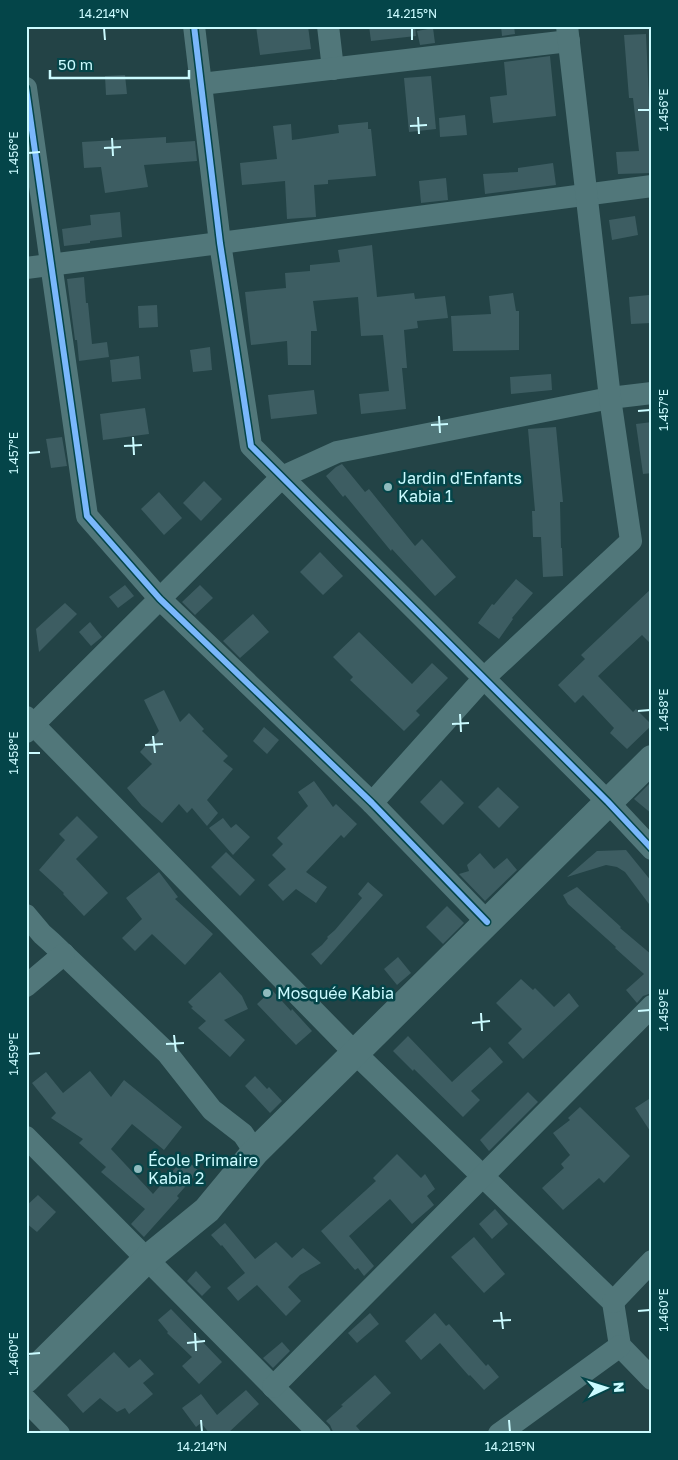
<svg xmlns="http://www.w3.org/2000/svg" width="678" height="1460" viewBox="0 0 678 1460" font-family="'Golos Text',sans-serif">
<style>
.building{fill:#3d5d62}
.lines{fill:none;stroke-linecap:round;stroke-linejoin:round}
.street{stroke:#51777a;stroke-width:22}
.secondary{stroke:#51777a;stroke-width:28}
.cycleway-casing{stroke:#044549;stroke-width:9}
.cycleway{stroke:#7ab7fb;stroke-width:6}
.ticks{fill:none;stroke:#cbfbff;stroke-width:2}
.poi-dot{fill:#90bbbe;stroke:#044549;stroke-width:2}
.labels{text-anchor:middle;stroke-width:5;stroke-linejoin:round;paint-order:stroke}
.poi-label{font-size:16px;fill:#cbfbff;stroke:#044549;text-anchor:start}
.neatline{fill:none;stroke:#cbfbff;stroke-width:2}
.ticks-label{font-size:12px;text-anchor:middle;fill:#cbfbff}
</style>
<rect width="100%" height="100%" fill="#234346"/>
<!-- building -->
<g class="building">
<path d="M256,26H308L311,49L260,55Z"/>
<path d="M369,26H415L416,36L371,41Z"/>
<path d="M501,26H514L515,34L502,36Z"/>
<path d="M433,28L435,43L420,45L417,31Z"/>
<path d="M646,34L649,101L652,100V173L618,174L616,152L639,151L633,98H629L624,35Z"/>
<path d="M550,56L556,116L493,123L490,97L507,95L504,62Z"/>
<path d="M125,75L127,94L106,95L105,76Z"/>
<path d="M431,76L436,129L409,132L404,78Z"/>
<path d="M465,115L467,135L440,137L439,118Z"/>
<path d="M368,122V129H371L376,176L328,180V184L314,185L316,217L287,219L285,181L242,185L240,163L277,159L273,126L291,124L292,140L339,133L338,125Z"/>
<path d="M166,137V143L195,141L197,161L144,165L148,187L105,193L101,167L84,168L82,142Z"/>
<path d="M553,163L556,185L485,194L483,174L518,172V168Z"/>
<path d="M446,178L448,200L421,203L419,181Z"/>
<path d="M120,212L122,237L90,241V243L64,246L62,229L91,225L90,215Z"/>
<path d="M635,216L638,235L612,240L609,220Z"/>
<path d="M372,245L377,297L414,293L415,299L445,296L448,318L417,321L418,328L404,330L407,368H402L406,409L361,414L359,394L389,391L383,335L361,336L358,297L313,301L317,331H311V365H288L287,341L251,345L245,292L286,288L285,273L310,271V265L340,262L338,250Z"/>
<path d="M84,277L86,303H88L92,344L107,342L109,357L79,361L77,340H75L67,279Z"/>
<path d="M513,293L516,311H519V350L453,351L451,316L491,314L489,296Z"/>
<path d="M649,295L651,323L631,324L629,297Z"/>
<path d="M157,305L158,327L139,328L138,306Z"/>
<path d="M210,347L212,370L193,372L190,350Z"/>
<path d="M139,356L141,379L112,382L110,360Z"/>
<path d="M551,374L552,390L511,394L510,377Z"/>
<path d="M314,390L317,414L271,419L268,395Z"/>
<path d="M145,408L149,434L103,440L100,414Z"/>
<path d="M652,422V473L643,474L636,424Z"/>
<path d="M556,427L563,502H560L561,548H562L563,576L543,577L541,537H533L532,511H535L528,429Z"/>
<path d="M62,437L67,466L51,468L46,439Z"/>
<path d="M342,464L365,492L369,489L415,546L422,539L456,577L435,596L392,549L391,551L345,495L343,497L326,476L336,467Z"/>
<path d="M204,481L222,499L201,521L183,503Z"/>
<path d="M159,492L182,518L164,535L141,509Z"/>
<path d="M320,552L343,576L323,595L300,572Z"/>
<path d="M516,579L533,593L512,618L513,619L499,639L478,623L492,604L494,605Z"/>
<path d="M125,585L134,596L118,608L109,597Z"/>
<path d="M200,585L213,598L195,615L182,602Z"/>
<path d="M652,588V645L642,635L598,676L633,712L636,709L652,725L627,749L610,733L614,728L583,695L575,703L558,685L585,659L581,655Z"/>
<path d="M65,603L77,614L39,652L36,629Z"/>
<path d="M253,614L269,632L240,658L223,641Z"/>
<path d="M90,622L102,637L91,646L79,632Z"/>
<path d="M359,632L412,684L432,663L448,678L416,711L420,715L404,731L350,680L353,677L333,657Z"/>
<path d="M164,690L180,722L189,713L204,729L202,731L228,756L223,761L233,769L207,800L218,813L207,826L192,808L187,813L179,804L162,823L142,806L127,788L152,764L140,752L159,731L144,700Z"/>
<path d="M264,727L279,740L267,754L253,741Z"/>
<path d="M441,780L464,803L443,825L420,802Z"/>
<path d="M314,781L333,807L336,804L357,824L344,838L341,835L306,872L327,887L316,903L296,889L283,901L268,885L286,869L272,855L283,844L277,838L308,806L298,792Z"/>
<path d="M652,781V814L634,799Z"/>
<path d="M498,787L519,807L499,828L478,807Z"/>
<path d="M77,816L98,837L76,859L108,893L84,916L63,894L64,893L39,870L65,840L59,834Z"/>
<path d="M223,818L231,828L236,824L250,837L233,855L209,828Z"/>
<path d="M626,850L652,882V908L625,872L617,867L606,865L567,877L597,851Z"/>
<path d="M226,852L255,880L240,896L211,867Z"/>
<path d="M480,853L494,869L507,858L517,870L485,901L459,874L469,871L467,865Z"/>
<path d="M159,872L178,897L175,899L213,934L185,965L152,934L135,951L122,938L142,919L126,898Z"/>
<path d="M368,882L383,895L321,965L311,954L322,945L328,938L327,937L335,930L362,898L358,894Z"/>
<path d="M577,887L621,927L620,928L652,955V993L643,996L637,1003L626,990L644,974L615,948L616,947L568,904L563,895Z"/>
<path d="M447,906L464,923L443,944L426,927Z"/>
<path d="M398,957L411,973L397,985L384,969Z"/>
<path d="M220,972L242,996L248,1009L224,1020L245,1040L230,1057L198,1028L206,1021L191,1008L193,1007L188,1002Z"/>
<path d="M521,979L533,990L535,988L554,1007L569,993L579,1006L523,1059L508,1043L522,1029L496,1003Z"/>
<path d="M272,990L291,1011L292,1009L312,1031L296,1045L257,1004Z"/>
<path d="M408,1036L452,1082L490,1047L503,1062L471,1091L480,1100L463,1117L414,1069L413,1071L393,1051Z"/>
<path d="M90,1071L111,1097L124,1080L182,1127L164,1150L132,1124L111,1149L153,1194L184,1158L199,1171L177,1196L179,1198L144,1237L131,1224L145,1209L101,1172L106,1167L79,1143L83,1139L51,1118L56,1113L32,1083L46,1072L63,1093Z"/>
<path d="M255,1076L267,1089L269,1087L282,1101L270,1113L245,1086Z"/>
<path d="M528,1092L538,1102L489,1151L480,1140Z"/>
<path d="M652,1097V1134L635,1108Z"/>
<path d="M580,1107L630,1156L604,1183L599,1178L563,1210L542,1188L564,1168L561,1164L570,1155L553,1133L570,1120L568,1118Z"/>
<path d="M397,1154L421,1178L425,1174L435,1189L427,1196L434,1205L412,1224L390,1199L349,1236L374,1266L364,1276L358,1268L355,1270L321,1231L376,1181L373,1178Z"/>
<path d="M38,1195L56,1212L37,1232L26,1223V1206Z"/>
<path d="M495,1209L508,1224L492,1239L479,1224Z"/>
<path d="M225,1223L255,1259L276,1242L292,1258L303,1248L321,1263L300,1275L288,1287L301,1301L286,1316L257,1285L238,1301L227,1288L245,1273L222,1245L221,1246L211,1235Z"/>
<path d="M474,1237L505,1274L484,1293L451,1257Z"/>
<path d="M196,1271L211,1287L202,1296L187,1281Z"/>
<path d="M171,1309L222,1362L199,1384L182,1366L192,1357L167,1333L168,1332L158,1320Z"/>
<path d="M370,1313L379,1324L357,1343L348,1333Z"/>
<path d="M435,1313L446,1326L449,1324L486,1366L488,1364L499,1377L484,1390L470,1375L469,1376L440,1343L421,1360L405,1341Z"/>
<path d="M282,1342L290,1351L273,1368L263,1358Z"/>
<path d="M114,1352L129,1368L140,1359L154,1374L143,1383L153,1394L129,1414L125,1408L117,1412L100,1398L83,1413L67,1395Z"/>
<path d="M375,1375L391,1393L356,1426L363,1434H334L330,1425L326,1421L343,1406L341,1405Z"/>
<path d="M246,1390L259,1404L227,1434H210L201,1423L196,1427L182,1408L201,1394L217,1415Z"/>
</g>
<g class="lines">
<!-- street -->
<g class="street">
<path d="M194,26L220,243L251,446L608,802L652,849"/>
<path d="M328,26L333,69"/>
<path d="M201,84L569,41"/>
<path d="M26,88L87,516L160,599L372,803L487,922"/>
<path d="M26,268L220,243L652,186"/>
<path d="M26,717L355,1053L613,1302L620,1346L652,1379"/>
<path d="M26,732L282,477L337,452L610,398L652,393"/>
<path d="M372,803L484,678L631,541L610,398L567,26"/>
<path d="M26,915L42,934L51,942L167,1053L212,1110L243,1134L255,1152"/>
<path d="M26,986L64,954"/>
<path d="M26,1137L320,1434"/>
<path d="M613,1302L652,1261"/>
<path d="M273,1387L652,1006"/>
<path d="M26,1400L59,1434"/>
<path d="M499,1434L620,1346"/>
</g>
<!-- secondary -->
<path class="secondary" d="M26,1379L147,1259L207,1210L255,1152L652,759"/>
<defs>
<g id="cycleway">
<path d="M194,26L220,243L251,446L608,802L652,849"/>
<path d="M26,88L87,516L160,599L372,803L487,922"/>
</g>
</defs>
<!-- cycleway casing -->
<use href="#cycleway" class="cycleway-casing"/>
<!-- cycleway -->
<use href="#cycleway" class="cycleway"/>
</g>
<!-- ticks -->
<path class="ticks" d="M104,28L105,40M412,28V40M638,110H650M418,117L419,134M410,126L427,125M112,138L113,156M104,148L121,147M28,153L40,152M638,411L650,410M439,416L440,433M431,425L448,424M133,437L134,455M124,446L142,445M28,453L40,452M638,711L650,710M460,714L461,732M452,724L469,723M153,736L155,753M145,745L163,744M28,753H40M638,1011L650,1010M481,1013L482,1031M472,1023L490,1021M174,1035L176,1052M166,1044L184,1043M28,1054L40,1053M638,1311L650,1310M501,1312L503,1329M493,1321L511,1320M195,1333L196,1351M187,1343L205,1341M28,1354L40,1353M201,1420L202,1432M509,1420L510,1432"/>
<!-- markers -->
<g class="poi-dot">
<circle cx="388" cy="487" r="5"/>
<circle cx="267" cy="993" r="5"/>
<circle cx="138" cy="1169" r="5"/>
</g>
<g class="labels">
<!-- poi labels -->
<g class="poi-label">
<text x="398" y="484">Jardin d'Enfants<tspan x="398" dy="18">Kabia 1</tspan></text>
<text x="277" y="999">Mosquée Kabia</text>
<text x="148" y="1166">École Primaire<tspan x="148" dy="18">Kabia 2</tspan></text>
</g>
</g>
<!-- border -->
<rect width="678" height="1460" fill="none" stroke="#044549" stroke-width="55"/>
<!-- north arrow -->
<g transform="translate(606 1388) rotate(86)" stroke="#044549" stroke-width="4" paint-order="stroke">
<path d="M0-4L9 19L0 12L-9 19Z" fill="#cbfbff"/>
<text y="-8" font-size="14" font-weight="bold" text-anchor="middle" fill="#cbfbff">N</text>
</g>
<!-- scale -->
<path d="M50 70v8h139v-8" fill="none" stroke="#cbfbff" stroke-width="2.5"/>
<text x="58" y="70" font-size="15" fill="#cbfbff" stroke="#044549" stroke-width="4" paint-order="stroke">50 m</text>
<rect x="28" y="28" width="622" height="1404" class="neatline"/>
<g class="ticks-label">
<text x="104" y="18">14.214°N</text>
<text x="412" y="18">14.215°N</text>
<text transform="translate(664 110) rotate(-90)" y="4">1.456°E</text>
<text transform="translate(14 153) rotate(-90)" y="4">1.456°E</text>
<text transform="translate(664 410) rotate(-90)" y="4">1.457°E</text>
<text transform="translate(14 453) rotate(-90)" y="4">1.457°E</text>
<text transform="translate(664 710) rotate(-90)" y="4">1.458°E</text>
<text transform="translate(14 753) rotate(-90)" y="4">1.458°E</text>
<text transform="translate(664 1010) rotate(-90)" y="4">1.459°E</text>
<text transform="translate(14 1054) rotate(-90)" y="4">1.459°E</text>
<text transform="translate(664 1310) rotate(-90)" y="4">1.460°E</text>
<text transform="translate(14 1354) rotate(-90)" y="4">1.460°E</text>
<text x="202" y="1451">14.214°N</text>
<text x="510" y="1451">14.215°N</text>
</g>
</svg>
